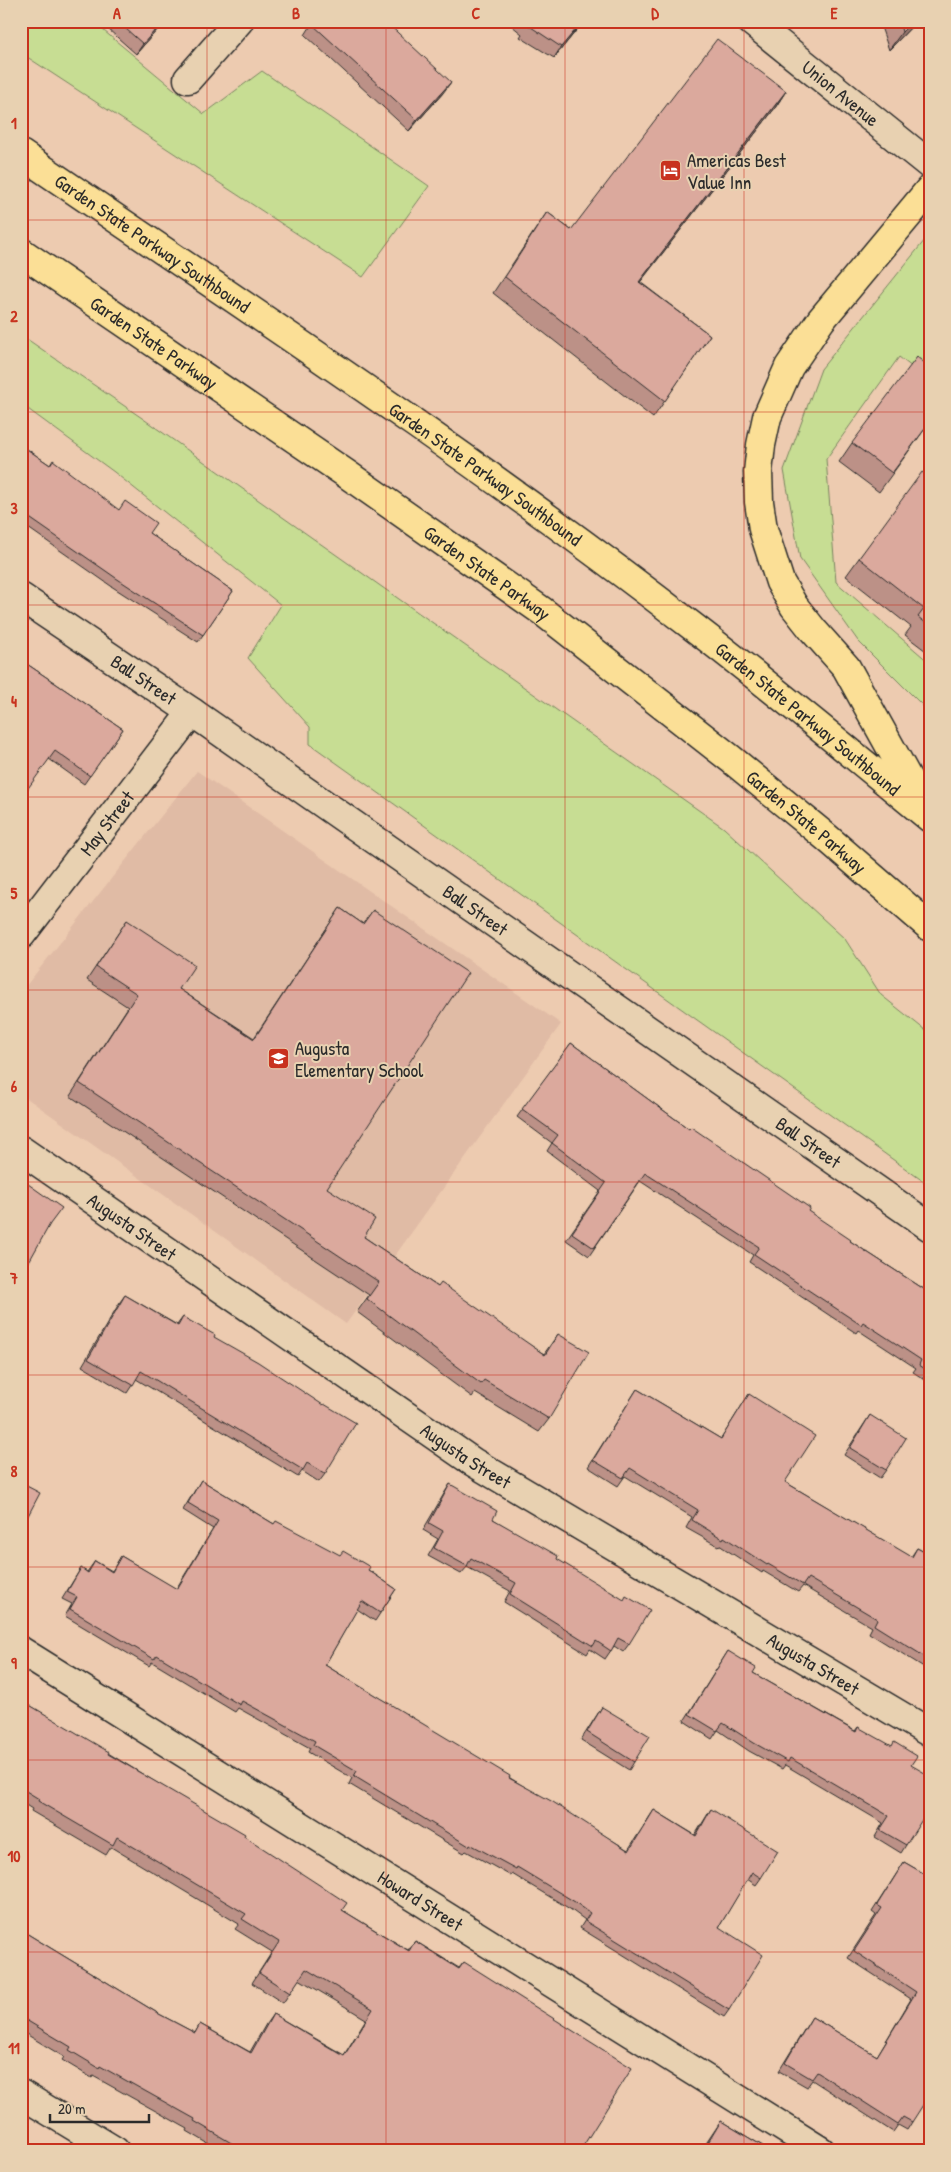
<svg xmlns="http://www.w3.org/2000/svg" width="951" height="2172" viewBox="0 0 951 2172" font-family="'Patrick Hand',sans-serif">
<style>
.built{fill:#e0bba5}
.green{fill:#c7dd93;stroke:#79845f}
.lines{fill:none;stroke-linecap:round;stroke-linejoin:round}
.minor-casing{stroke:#2b2b2b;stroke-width:31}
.secondary-casing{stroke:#2b2b2b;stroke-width:31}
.motorway-casing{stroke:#2b2b2b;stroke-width:31}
.minor{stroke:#e8d1b1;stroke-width:28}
.secondary{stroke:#e8d1b1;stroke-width:28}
.motorway{stroke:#fbdf96;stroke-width:28}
.wall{fill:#bc9187;stroke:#2b2b2b}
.shaded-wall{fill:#99766e;stroke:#2b2b2b}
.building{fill:#dba99d;stroke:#2b2b2b}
.grid{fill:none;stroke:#c8321e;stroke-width:1;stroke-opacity:0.55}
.labels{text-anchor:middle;stroke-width:4;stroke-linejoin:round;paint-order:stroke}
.street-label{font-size:19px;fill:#2b2b2b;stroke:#e8d1b1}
.poi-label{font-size:19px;fill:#2b2b2b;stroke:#e8d1b1;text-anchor:start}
.neatline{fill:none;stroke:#c8321e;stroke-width:2}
.grid-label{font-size:16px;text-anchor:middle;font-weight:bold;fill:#c8321e}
</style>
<rect width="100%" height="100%" fill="#edcbb0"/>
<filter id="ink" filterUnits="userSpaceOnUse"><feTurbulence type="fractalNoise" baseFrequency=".02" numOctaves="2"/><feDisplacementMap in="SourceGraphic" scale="10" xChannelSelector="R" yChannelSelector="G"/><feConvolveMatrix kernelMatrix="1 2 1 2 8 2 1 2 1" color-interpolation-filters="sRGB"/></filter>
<g filter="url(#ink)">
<!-- built -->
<path class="built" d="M197,771L561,1024L346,1324L21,1094V992Z"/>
<!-- green -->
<g class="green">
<path d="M21,21H92L204,114L262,71L429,186L363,277L21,53Z"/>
<path d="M929,235L930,381L899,357L826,459L836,582L930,663V713L858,641L800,559L784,470L821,369Z"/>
<path d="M21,335L142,418L724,828L845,939L881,995L930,1034V1186L310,744V727L248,658L281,605L114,472L21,404Z"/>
</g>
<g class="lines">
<defs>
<g id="minor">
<path d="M188,79L239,21"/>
<path id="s1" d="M21,935L192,712"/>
<path id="s2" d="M21,1150L473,1462L930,1733"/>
<path id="s3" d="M21,1651L821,2151"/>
<path d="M21,2094L115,2151"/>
</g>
<g id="secondary">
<path id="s4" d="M751,21L930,165"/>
<path id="s5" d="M21,597L192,712L930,1227"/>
</g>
<g id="motorway">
<path id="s6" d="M21,154C247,308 476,459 692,626C773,688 851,753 930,818"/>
<path id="s7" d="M21,252L348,475L542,611L731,759L826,837L930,927"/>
<path d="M923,806L846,667L813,630L794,606L780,582L763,529L759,502L758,472L761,445L767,417L789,367L821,320L930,189"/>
</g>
</defs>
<!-- minor casing -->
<use href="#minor" class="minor-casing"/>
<!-- secondary casing -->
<use href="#secondary" class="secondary-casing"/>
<!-- motorway casing -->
<use href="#motorway" class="motorway-casing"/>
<!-- minor -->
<use href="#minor" class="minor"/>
<!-- secondary -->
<use href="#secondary" class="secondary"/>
<!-- motorway -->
<use href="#motorway" class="motorway"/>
</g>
<!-- wall -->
<g class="wall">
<path d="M99,21H165L136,54Z"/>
<path d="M506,21H584L554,58L520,37L522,34Z"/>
<path d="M879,21H917L889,50Z"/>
<path d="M312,24L443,93L409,131L305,35Z"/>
<path d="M786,91L775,108L640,282L710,335L653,418L493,293L547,212L571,230Z"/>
<path d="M930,422L879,492L839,462L852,443Z"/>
<path d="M21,445L233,591L198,642L111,586L21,523Z"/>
<path d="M930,477V654L905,635L911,627L846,576L859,558Z"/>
<path d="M21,660L123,729L84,784L49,759Z"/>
<path d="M340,908L363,924L373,910L327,1188L364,1237L438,1287L544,1354L558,1334L549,1419L539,1432L475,1393L472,1397L357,1312L369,1295L70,1096L128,1007L87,980L127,920L179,989L254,1038Z"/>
<path d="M571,1043L689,1129L850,1241L930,1293V1383L913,1372L916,1368L858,1330L856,1333L749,1262L753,1255L640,1181L589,1256L566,1240L600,1191L547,1151L552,1143L517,1117Z"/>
<path d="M125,1295L177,1325L183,1317L214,1337L325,1474L319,1482L302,1471L298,1477L136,1379L127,1393L82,1366L120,1302Z"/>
<path d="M637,1389L721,1439L749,1394L785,1482L911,1557L917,1548L930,1555V1664L927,1669L869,1633L872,1627L803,1586L798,1592L763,1571L762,1573L719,1545L718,1546L686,1528L692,1517L625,1476L618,1486L588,1467Z"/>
<path d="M870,1415L886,1470L880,1478L844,1455Z"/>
<path d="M201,1480L274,1524L368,1570L396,1589L375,1621L357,1609L325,1665L338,1673L628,1850L654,1810L695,1835L711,1809L761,1878L756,1885L747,1879L719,1927L729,2010L724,2017L580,1928L585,1920L570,1909L512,1874L511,1876L466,1851L464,1853L349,1784L352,1778L308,1752L310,1748L238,1708L235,1712L152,1662L149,1666L65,1616L72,1604L62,1599L81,1568L87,1572L95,1561L112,1571L121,1556L176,1589L213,1529L183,1510Z"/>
<path d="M450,1484L493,1519L557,1559L629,1644L623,1652L614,1646L605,1659L590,1649L587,1654L504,1602L510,1591L467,1567L461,1574L428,1556L438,1539L423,1530L445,1492Z"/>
<path d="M728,1651L753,1673L855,1731L858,1727L911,1765L906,1845L901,1853L875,1837L883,1823L785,1765L782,1769L749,1751L718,1730L712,1739L684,1721Z"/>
<path d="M21,1700L244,1836L342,1910L408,1950L415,1941L459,1968L464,1962L580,2151H221L187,2131L188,2129L93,2076L92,2078L62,2060L64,2057L21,2031V1930L159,2014L195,2033L200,2024L250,2052L266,2024L273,2014L344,2055L366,2019L299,1979L283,2003L252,1983L272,1952L235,1929L239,1924L111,1847L106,1855L31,1811L32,1809L21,1802Z"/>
<path d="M602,1707L634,1762L629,1770L581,1740Z"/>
<path d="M904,1862L930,1877L912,2122L907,2130L898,2125L893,2132L812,2080L807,2087L779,2071L812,2017L877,2056L911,1999L848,1958L876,1915L872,1912Z"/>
<path d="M721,2121L771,2151H701Z"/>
</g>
<!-- shaded-wall -->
<g class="shaded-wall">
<path d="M163,21H165L136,54L143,44Z"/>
<path d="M583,21H584L554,58L561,47Z"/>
<path d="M913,21H917L889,50L902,32Z"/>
<path d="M451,82L443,93L409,131L417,120Z"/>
<path d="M786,91L775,108L628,298L639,282Z"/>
</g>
<!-- building -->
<g class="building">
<path d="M117,21H163L143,44Z"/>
<path d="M315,21H385L451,82L417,120L312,24Z"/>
<path d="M529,21H583L561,47L528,25L530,23Z"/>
<path d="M899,21H913L902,32Z"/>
<path d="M717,39L786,91L639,282L710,335L665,401L505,277L547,212L571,230Z"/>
<path d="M917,357L930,367V422L892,473L852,443Z"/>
<path d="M21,445L50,465L53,460L119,510L125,501L156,523L149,533L233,591L203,635L116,578L21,512Z"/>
<path d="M922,472L930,477V626L918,617L924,609L859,558Z"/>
<path d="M21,660L123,729L90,776L55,751L21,798Z"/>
<path d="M340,908L363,924L373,910L468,973L327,1188L375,1219L364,1237L438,1287L441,1283L545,1355L558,1334L589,1352L549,1419L484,1380L481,1384L367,1299L379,1282L79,1083L137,994L96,967L127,920L195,965L179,989L254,1039Z"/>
<path d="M571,1043L689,1129L691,1127L810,1208L808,1211L851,1240L850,1241L930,1293V1372L919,1365L921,1360L863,1322L861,1325L754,1254L759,1247L645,1173L594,1248L572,1233L606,1183L552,1143L558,1135L522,1109Z"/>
<path d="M21,1179L62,1208L50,1224L21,1276Z"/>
<path d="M125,1295L178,1326L183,1317L215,1335L214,1337L258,1362L323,1405L324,1404L356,1423L325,1474L307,1463L303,1470L141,1371L133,1385L88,1359Z"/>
<path d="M637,1389L721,1439L749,1394L815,1436L785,1482L912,1557L917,1548L930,1555V1660L874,1625L877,1619L808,1578L803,1585L768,1564L767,1565L724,1537L723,1539L692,1520L698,1510L630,1468L623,1478L593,1460Z"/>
<path d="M870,1415L906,1438L886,1470L850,1448Z"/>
<path d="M201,1480L274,1524L276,1521L340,1555L343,1551L370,1567L368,1570L396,1589L380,1613L362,1601L325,1665L338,1673L510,1776L509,1778L553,1802L629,1851L654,1810L696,1836L711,1809L778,1851L761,1878L752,1872L719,1927L763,1955L729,2010L585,1921L590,1913L575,1902L517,1867L516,1869L470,1844L469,1846L354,1776L357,1771L313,1745L315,1741L242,1701L240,1705L157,1655L154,1659L70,1609L77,1597L67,1592L81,1568L88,1573L95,1561L112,1572L121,1556L177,1589L218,1521L188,1503Z"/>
<path d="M21,1483L40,1493L21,1529Z"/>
<path d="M450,1484L497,1511L493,1519L558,1556L557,1559L624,1600L626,1596L650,1610L629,1644L618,1638L611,1651L596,1641L593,1646L510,1594L516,1583L471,1558L467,1566L434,1548L443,1531L429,1523Z"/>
<path d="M728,1651L756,1668L753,1673L856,1732L858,1727L892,1746L894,1742L917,1756L911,1765L930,1776V1807L906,1845L880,1830L889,1816L790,1758L788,1762L754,1743L723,1723L717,1731L689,1714Z"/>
<path d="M21,1700L109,1752L108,1754L245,1834L244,1836L347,1903L342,1910L409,1951L415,1941L459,1969L464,1962L632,2068L580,2151H245L194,2121L195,2119L100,2066L99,2068L69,2050L71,2047L21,2017V1930L159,2014L195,2033L200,2024L251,2053L273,2014L344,2056L373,2009L306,1969L290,1993L259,1973L279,1942L242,1919L246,1914L117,1837L113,1845L38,1801L39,1799L21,1788Z"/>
<path d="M602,1707L650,1736L634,1762L587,1732Z"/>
<path d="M904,1862L930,1877V2085L927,2090L930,2091V2094L912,2122L903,2117L898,2124L817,2072L812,2079L785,2063L812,2017L877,2056L916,1992L854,1951L882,1908L877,1905Z"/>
<path d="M721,2121L771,2151H703Z"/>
<path d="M21,2142L35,2151H21Z"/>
</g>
</g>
<!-- grid -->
<path class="grid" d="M207,21V2151M386,21V2151M565,21V2151M744,21V2151M21,220H930M21,412H930M21,605H930M21,797H930M21,990H930M21,1182H930M21,1375H930M21,1567H930M21,1760H930M21,1952H930"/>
<!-- icons -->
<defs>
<symbol id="hotel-square" viewBox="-11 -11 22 22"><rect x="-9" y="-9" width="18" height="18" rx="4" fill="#c8321e" stroke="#e8d1b1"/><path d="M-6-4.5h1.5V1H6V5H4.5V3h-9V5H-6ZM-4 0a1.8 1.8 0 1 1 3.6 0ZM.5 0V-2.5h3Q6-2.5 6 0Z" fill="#fff"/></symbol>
<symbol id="school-square" viewBox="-11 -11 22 22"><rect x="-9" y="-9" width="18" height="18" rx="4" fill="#c8321e" stroke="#e8d1b1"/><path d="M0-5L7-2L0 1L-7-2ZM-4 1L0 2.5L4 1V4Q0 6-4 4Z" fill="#fff"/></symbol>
</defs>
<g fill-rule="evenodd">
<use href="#hotel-square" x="658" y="158" width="25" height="25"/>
<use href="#school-square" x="266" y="1046" width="25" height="25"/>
</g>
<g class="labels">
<!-- street labels -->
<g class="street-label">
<text dy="7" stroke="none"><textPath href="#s4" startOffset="115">Union Avenue</textPath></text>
<text dy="7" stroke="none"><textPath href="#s6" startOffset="159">Garden State Parkway Southbound</textPath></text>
<text dy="7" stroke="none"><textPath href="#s7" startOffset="161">Garden State Parkway</textPath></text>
<text dy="7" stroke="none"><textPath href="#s6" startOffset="564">Garden State Parkway Southbound</textPath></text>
<text dy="7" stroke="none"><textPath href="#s7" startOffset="566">Garden State Parkway</textPath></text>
<text dy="7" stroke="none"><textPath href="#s5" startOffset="148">Ball Street</textPath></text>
<text dy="7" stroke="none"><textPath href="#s6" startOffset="969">Garden State Parkway Southbound</textPath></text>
<text dy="7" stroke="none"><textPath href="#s7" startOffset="971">Garden State Parkway</textPath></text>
<text dy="7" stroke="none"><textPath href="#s1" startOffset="141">May Street</textPath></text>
<text dy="7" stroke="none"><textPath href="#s5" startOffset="552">Ball Street</textPath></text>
<text dy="7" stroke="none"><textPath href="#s5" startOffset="958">Ball Street</textPath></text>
<text dy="7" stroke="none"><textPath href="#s2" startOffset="135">Augusta Street</textPath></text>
<text dy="7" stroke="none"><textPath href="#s2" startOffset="540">Augusta Street</textPath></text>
<text dy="7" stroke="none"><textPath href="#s2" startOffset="945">Augusta Street</textPath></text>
<text dy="7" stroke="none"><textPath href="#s3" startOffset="471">Howard Street</textPath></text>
</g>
<!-- poi labels -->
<g class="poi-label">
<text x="687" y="167">Americas Best<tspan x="687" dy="22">Value Inn</tspan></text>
<text x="295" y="1055">Augusta<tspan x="295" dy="22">Elementary School</tspan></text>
</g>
</g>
<!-- margin -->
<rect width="951" height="2172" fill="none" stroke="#e8d1b1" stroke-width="55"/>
<!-- scale -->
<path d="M50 2114v8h99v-8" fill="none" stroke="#2b2b2b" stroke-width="2.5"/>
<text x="58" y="2114" font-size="15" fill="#2b2b2b" stroke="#e8d1b1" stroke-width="4" paint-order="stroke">20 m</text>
<rect x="28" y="28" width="896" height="2116" class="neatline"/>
<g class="grid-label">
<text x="117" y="19">A</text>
<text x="296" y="19">B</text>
<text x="476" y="19">C</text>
<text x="655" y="19">D</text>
<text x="834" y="19">E</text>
<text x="14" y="129">1</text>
<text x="14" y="322">2</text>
<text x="14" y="514">3</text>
<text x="14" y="707">4</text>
<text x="14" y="899">5</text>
<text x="14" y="1092">6</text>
<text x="14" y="1284">7</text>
<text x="14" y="1477">8</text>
<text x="14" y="1669">9</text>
<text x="14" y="1862">10</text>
<text x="14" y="2054">11</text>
</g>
</svg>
